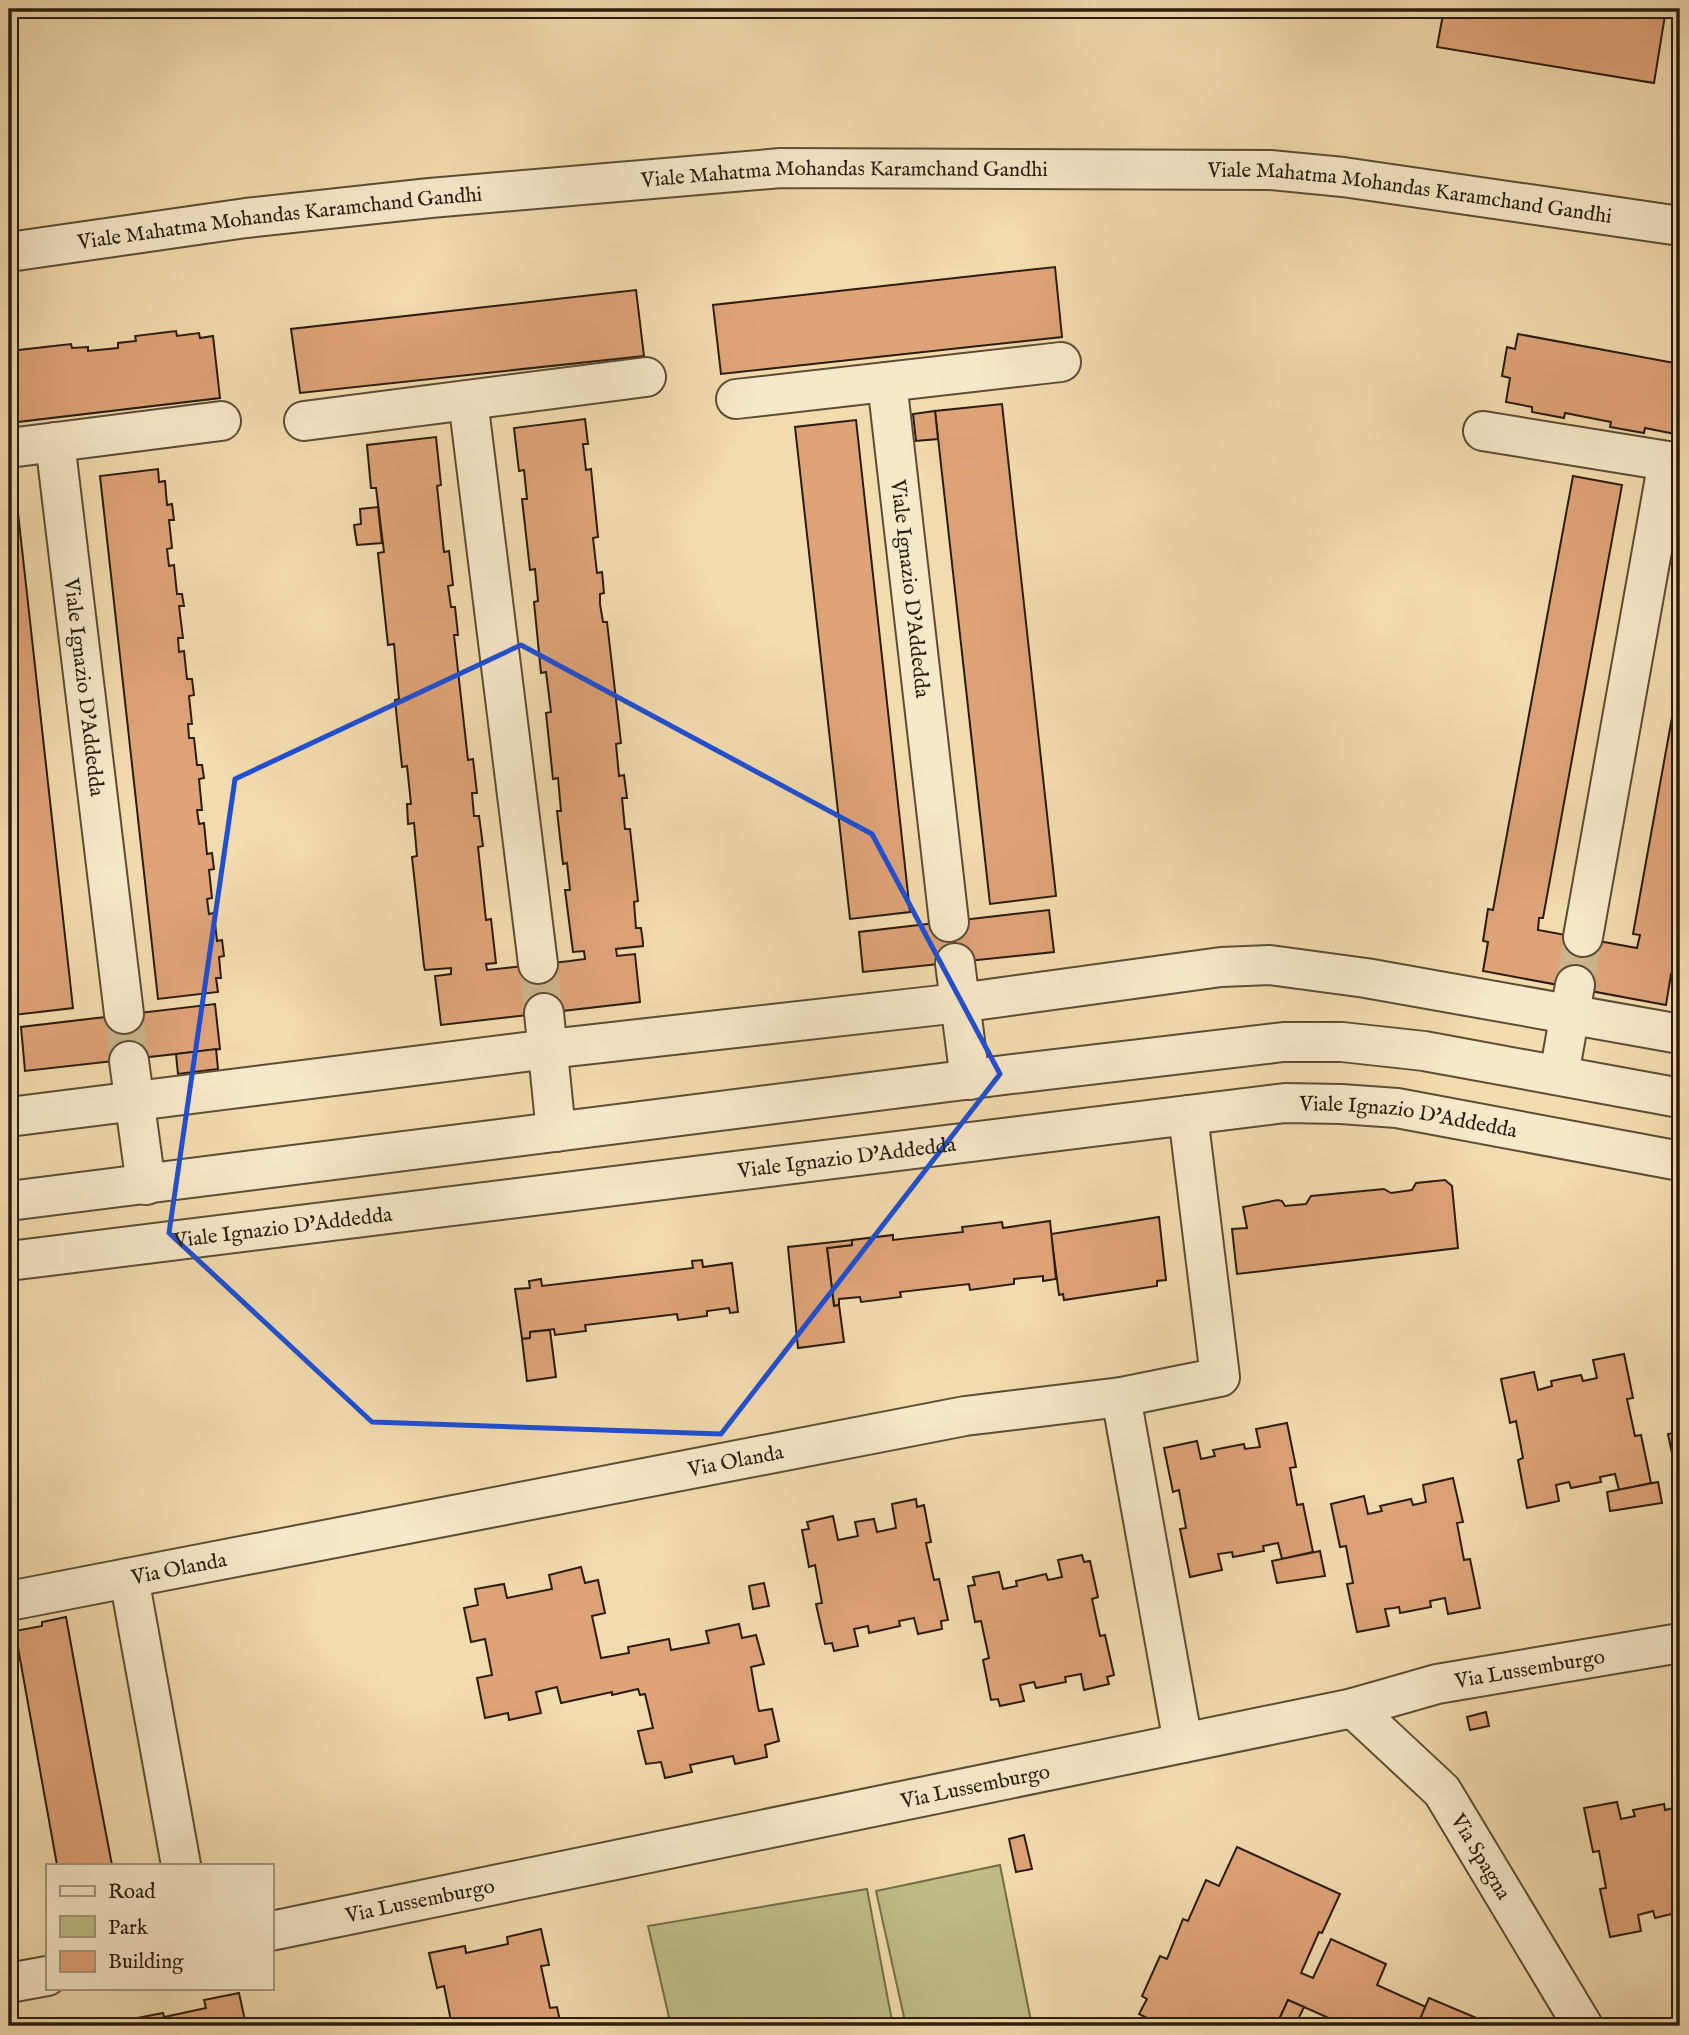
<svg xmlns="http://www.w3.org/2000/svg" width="1689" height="2035" viewBox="0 0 1689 2035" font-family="'IM FELL English',serif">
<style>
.green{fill:#bfbe86;stroke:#746d4a;stroke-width:2}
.building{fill:#dfa378;stroke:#2a1c0f;stroke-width:2}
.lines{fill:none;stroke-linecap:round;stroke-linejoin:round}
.minor-tunnel{stroke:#cab58d;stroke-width:38;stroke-dasharray:38 19;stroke-linecap:butt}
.minor-casing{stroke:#5c4c36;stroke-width:42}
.minor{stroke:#f7e8ca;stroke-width:38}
.marked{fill:none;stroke:#1d4ed8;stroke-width:5;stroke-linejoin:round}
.labels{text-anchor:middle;stroke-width:7;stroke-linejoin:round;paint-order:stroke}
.street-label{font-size:21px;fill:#2a1c0f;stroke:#f7e8ca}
</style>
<rect width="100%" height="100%" fill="#f2dbad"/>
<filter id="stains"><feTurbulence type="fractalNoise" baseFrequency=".00286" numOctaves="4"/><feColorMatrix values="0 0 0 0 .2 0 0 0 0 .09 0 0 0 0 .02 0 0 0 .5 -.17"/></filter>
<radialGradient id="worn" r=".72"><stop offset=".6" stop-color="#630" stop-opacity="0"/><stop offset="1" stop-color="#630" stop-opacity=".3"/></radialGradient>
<!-- green -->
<g class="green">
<path d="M1000,1865L1032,2026H906L876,1891Z"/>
<path d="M867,1889L893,2026H671L648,1926Z"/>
</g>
<!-- building -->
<g class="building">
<path d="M1444,9H1597L1625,13V9H1666L1654,83L1437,47Z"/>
<path d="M1055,267L1062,337L721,374L713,305Z"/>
<path d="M636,290L644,356L300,393L291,329Z"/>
<path d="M176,331L177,336L199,333L200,338L213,336L220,398L9,423L10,351L71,344L72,348L88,347V351L118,348V343L136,341L135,336Z"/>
<path d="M1518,334L1680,364V435L1645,428L1644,433L1610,427L1611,422L1565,413L1564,418L1532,412V407L1506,402L1510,378L1502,376L1507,347L1515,349Z"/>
<path d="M1002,404L1056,896L990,904L935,411Z"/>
<path d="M935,411L938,439L916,441L913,414Z"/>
<path d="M585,419L588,444H583L586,470L591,469L598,537L593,538L597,573L602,572L604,593L600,594V604L603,622H607L621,743L616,744L619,776L624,775L627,798H622L625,829H630L638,901L634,902L636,928H641L643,943V946L616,949L617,956L635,954L640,1002L441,1025L435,976L451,974V968L425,970L424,966L412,857L417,856L414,823L408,824L407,804H411L407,766L402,767L395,700L399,699L394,644L388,645L378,553L384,552L376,488H371L367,445L436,437L441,485L437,486L444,552L449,551L453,585L448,586L451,607H455L458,635H454L468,760L473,759L477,793H472L474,816H479L483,846L478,847L486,920L491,919L496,963L486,964L487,970L570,961L585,959L584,951L573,952L565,890H570L567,863L563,864L557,811H561L558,778L553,779L546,713L551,712L546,672L541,673L534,602L538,601L535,569L530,570L522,499H527L524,470L519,471L514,428Z"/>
<path d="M856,420L910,912L850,919L795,427Z"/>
<path d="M158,469L159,482L165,481L167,505L172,504L174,520H169L172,548L167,549L169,566L174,565L177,594H182L184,606H179L183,638H178L179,652L184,651L187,679H192L194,695L189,696L192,724H188L189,738H194L197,765H202L204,778L199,779L202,810H197L199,824L204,823L207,854L212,853L214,869L209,870L212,898L207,899L209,914L214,913L217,941L222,940L224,956L219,957L221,978H216L218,992L158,999L100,476Z"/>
<path d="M1573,476L1622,485L1543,918H1539L1538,930L1637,948L1640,935L1633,934L1680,673V955L1676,975L1671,974L1666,1005L1483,971L1488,942L1483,941L1488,909L1493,910Z"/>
<path d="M15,486L73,1008L14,1015L13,1002H9V487Z"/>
<path d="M378,507L382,543L357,545L354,525L361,524L360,509Z"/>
<path d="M1049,910L1054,952L863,972L859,932Z"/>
<path d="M215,1004L220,1049L25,1071L21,1027Z"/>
<path d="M216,1049L218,1069L178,1074L176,1054Z"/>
<path d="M1445,1180L1452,1186L1458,1248L1237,1274L1232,1229L1247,1228L1243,1207L1278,1200L1282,1201L1285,1206L1306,1204L1311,1196L1384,1189L1391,1193L1412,1190L1416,1183Z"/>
<path d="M1159,1217L1166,1280L1157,1281V1286L1064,1300L1063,1294L1059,1295L1051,1234Z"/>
<path d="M1050,1221L1056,1279L1043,1281V1276L1014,1279V1284L970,1290L969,1284L900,1292L901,1297L861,1302L860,1297L839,1299V1305L834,1306L827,1248L852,1245V1240L893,1235V1240L963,1232L962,1227L1002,1222L1003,1228Z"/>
<path d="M852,1240V1245L827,1248L834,1306L839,1305L844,1342L798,1348L788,1247Z"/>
<path d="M702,1260L703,1267L732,1263L738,1312L730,1313L729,1308L707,1311V1316L678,1320L677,1314L585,1325L586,1331L555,1335L554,1329L530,1332V1338L522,1339L515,1289L530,1288L529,1281L541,1279L542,1286L693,1268L692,1261Z"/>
<path d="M550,1330L556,1377L527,1381L522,1339L530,1338V1332Z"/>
<path d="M1624,1354L1633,1398L1627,1399L1635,1436L1641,1435L1651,1483L1619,1490L1615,1474L1600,1477L1601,1482L1571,1488L1569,1482L1556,1485L1559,1501L1527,1508L1518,1460L1523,1458L1516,1421L1510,1423L1501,1379L1534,1372L1538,1390L1552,1386L1551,1381L1581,1375L1583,1381L1597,1378L1593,1360Z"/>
<path d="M1287,1423L1296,1467L1290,1468L1297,1505L1303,1504L1313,1552L1282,1559L1278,1543L1263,1546L1264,1551L1233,1557L1232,1552L1218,1554L1222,1570L1190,1577L1180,1529L1186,1528L1179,1490L1173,1492L1164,1448L1197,1441L1201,1459L1215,1456L1213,1450L1244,1444L1245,1449L1260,1447L1256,1429Z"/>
<path d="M1680,1432V1477L1677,1478L1668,1434Z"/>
<path d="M1453,1478L1463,1522L1457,1523L1464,1560L1470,1559L1480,1608L1448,1614L1445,1598L1430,1601L1431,1607L1400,1613L1399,1607L1394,1608L1385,1609L1389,1626L1357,1632L1347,1584L1353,1583L1346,1546L1340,1547L1331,1504L1364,1496L1368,1514L1382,1511L1380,1506L1411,1499L1413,1505L1426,1502L1423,1485Z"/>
<path d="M1658,1482L1662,1503L1610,1511L1607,1492Z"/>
<path d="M916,1499L917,1507L924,1505L931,1542L926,1543L934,1580L939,1579L948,1620L941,1621L942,1629L918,1634L914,1618L899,1621L900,1626L869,1633L868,1626L854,1629L858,1646L834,1651L832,1643L825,1644L816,1604L822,1603L815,1565L809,1567L802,1530L809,1529L807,1522L833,1516L838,1540L858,1536L855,1522L874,1519L877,1532L896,1528L892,1504Z"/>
<path d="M1320,1551L1325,1576L1277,1583L1272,1561Z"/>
<path d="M1082,1555L1084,1562L1090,1561L1098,1597L1092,1599L1100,1636L1105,1635L1114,1675L1107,1677L1109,1684L1084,1690L1081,1674L1065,1677L1066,1682L1036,1688L1034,1682L1020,1685L1024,1701L1000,1706L998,1699L991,1700L983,1660L989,1658L981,1621L975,1622L968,1586L975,1585L973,1577L999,1572L1003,1589L1017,1586L1016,1581L1046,1574L1048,1580L1062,1577L1058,1560Z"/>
<path d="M581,1567L585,1583L598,1580L605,1613L592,1616L601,1658L629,1653L628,1647L669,1639L671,1650L709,1643L706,1631L739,1624L742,1638L756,1635L764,1664L751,1667L758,1707L759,1711L772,1709L779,1741L765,1745L767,1757L735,1764L733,1756L690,1765L692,1772L665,1778L661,1762L646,1764L638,1731L653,1728L645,1694L640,1695L638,1689L612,1695V1692L561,1703L557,1687L536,1692L541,1713L509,1720L508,1713L485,1718L477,1678L492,1675L485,1639L471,1642L464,1608L478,1605L475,1589L504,1584L507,1598L552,1589L549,1575Z"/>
<path d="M764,1583L769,1606L753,1609L749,1586Z"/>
<path d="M66,1617L94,1771L112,1865H57L15,1631L42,1626V1622Z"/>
<path d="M1486,1712L1489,1726L1470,1730L1467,1717Z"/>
<path d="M1680,1789V1912L1655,1918L1653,1911L1638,1915L1641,1931L1610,1937L1600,1889L1606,1888L1599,1851L1593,1852L1584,1808L1617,1802L1621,1819L1635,1816L1633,1810L1664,1804L1665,1810L1679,1807L1676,1790Z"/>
<path d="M1024,1835L1032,1869L1016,1872L1009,1839Z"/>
<path d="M1237,1847L1340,1894L1322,1933L1319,1932L1301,1973L1313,1978L1331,1939L1386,1964L1377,1985L1426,2007L1417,2026H1347L1288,2000L1276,2026H1163L1139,2014L1147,1999L1142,1996L1160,1956L1167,1959L1183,1919L1188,1921L1206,1880L1219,1886Z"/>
<path d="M541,1929L549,1965L541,1966L550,2008L557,2007L561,2026H452L444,1986L437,1988L429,1953L465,1946L466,1953L508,1944L507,1937Z"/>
<path d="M239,1993L246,2025L134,2026L132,2019L163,2013L164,2017L206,2008L204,2000Z"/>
<path d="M1429,1998L1479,2019L1476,2026H1417Z"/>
<path d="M1288,2000L1304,2007L1295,2026H1276Z"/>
</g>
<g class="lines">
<!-- minor-tunnel -->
<g class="minor-tunnel">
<path d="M538,964L544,1013"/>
<path d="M1575,985L1583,937"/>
<path d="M124,1014L129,1061"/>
</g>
<defs>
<g id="minor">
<path id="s1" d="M9,252L246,218L430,198L781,168L1270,170L1343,177L1680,226"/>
<path id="s2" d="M887,382L949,922"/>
<path d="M736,399L1061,362"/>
<path d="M468,400L538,964"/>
<path d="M304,421L646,377"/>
<path d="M1483,431L1680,463"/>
<path id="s3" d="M55,442L124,1014"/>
<path d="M9,448L221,421"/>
<path d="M1583,937L1668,461"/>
<path d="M955,963L970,1080"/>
<path d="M544,1013L556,1132"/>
<path d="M129,1061L146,1185"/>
<path d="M1559,1075L1575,985"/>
<path d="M9,1117L549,1049L959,1003L1221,967L1270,965L1366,978L1680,1034"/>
<path d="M9,1201L1012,1074L1283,1042H1342L1424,1051L1680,1098"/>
<path id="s4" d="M9,1261L1285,1103L1341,1104L1397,1108L1680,1161"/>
<path d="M1121,1397L1220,1377L1188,1115"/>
<path d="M129,1578L181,1865"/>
<path id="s5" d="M9,1601L965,1416L1121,1397L1183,1743"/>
<path id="s6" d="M1353,1708L1442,1791L1583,2026"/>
<path id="s7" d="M271,1931L1353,1708L1437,1684L1680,1643"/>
<path d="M9,1983L47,1976"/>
</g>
</defs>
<!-- minor casing -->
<use href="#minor" class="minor-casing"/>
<!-- minor -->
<use href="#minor" class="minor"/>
</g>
<!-- marked area -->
<path class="marked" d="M521,645L872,834L1000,1074L721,1434L372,1422L169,1233L235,779Z"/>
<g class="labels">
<!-- street labels -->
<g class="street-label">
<text dy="7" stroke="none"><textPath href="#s1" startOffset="840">Viale Mahatma Mohandas Karamchand Gandhi</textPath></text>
<text dy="7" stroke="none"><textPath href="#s1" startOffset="1407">Viale Mahatma Mohandas Karamchand Gandhi</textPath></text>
<text dy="7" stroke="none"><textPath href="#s1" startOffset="273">Viale Mahatma Mohandas Karamchand Gandhi</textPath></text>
<text dy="7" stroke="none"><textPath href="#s2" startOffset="208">Viale Ignazio D'Addedda</textPath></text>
<text dy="7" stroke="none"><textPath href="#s3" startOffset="247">Viale Ignazio D'Addedda</textPath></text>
<text dy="7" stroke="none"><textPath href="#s4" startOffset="1410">Viale Ignazio D'Addedda</textPath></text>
<text dy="7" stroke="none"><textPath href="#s4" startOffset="844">Viale Ignazio D'Addedda</textPath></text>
<text dy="7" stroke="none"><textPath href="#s4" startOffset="276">Viale Ignazio D'Addedda</textPath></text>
<text dy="7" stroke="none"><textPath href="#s5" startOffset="740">Via Olanda</textPath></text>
<text dy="7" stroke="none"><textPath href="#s5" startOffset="173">Via Olanda</textPath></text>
<text dy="7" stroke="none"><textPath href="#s7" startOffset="1286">Via Lussemburgo</textPath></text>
<text dy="7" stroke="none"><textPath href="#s7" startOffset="719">Via Lussemburgo</textPath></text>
<text dy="7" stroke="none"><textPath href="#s6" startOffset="198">Via Spagna</textPath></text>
<text dy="7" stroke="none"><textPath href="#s7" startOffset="152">Via Lussemburgo</textPath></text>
</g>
</g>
<!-- margin -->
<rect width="1689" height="2035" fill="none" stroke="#f2dbad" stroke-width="35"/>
<rect x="10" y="10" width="1668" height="2014" fill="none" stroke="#2a1c0f" stroke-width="3.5"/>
<rect x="18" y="18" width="1654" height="2000" fill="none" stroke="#2a1c0f" stroke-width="2"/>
<!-- legend -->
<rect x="46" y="1864" width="228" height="126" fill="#f7e8ca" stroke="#a5967f" stroke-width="2"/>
<rect x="60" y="1886" width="35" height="10" fill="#f7e8ca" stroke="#a5967f" stroke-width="2"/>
<text x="108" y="1898" font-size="21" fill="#2a1c0f">Road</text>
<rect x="60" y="1916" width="35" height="21" fill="#bfbe86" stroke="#a5967f" stroke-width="2"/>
<text x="108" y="1934" font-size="21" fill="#2a1c0f">Park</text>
<rect x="60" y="1951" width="35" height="21" fill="#dfa378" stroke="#a5967f" stroke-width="2"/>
<text x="108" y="1968" font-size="21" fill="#2a1c0f">Building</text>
<rect width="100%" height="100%" filter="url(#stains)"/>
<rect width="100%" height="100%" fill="url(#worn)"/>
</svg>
